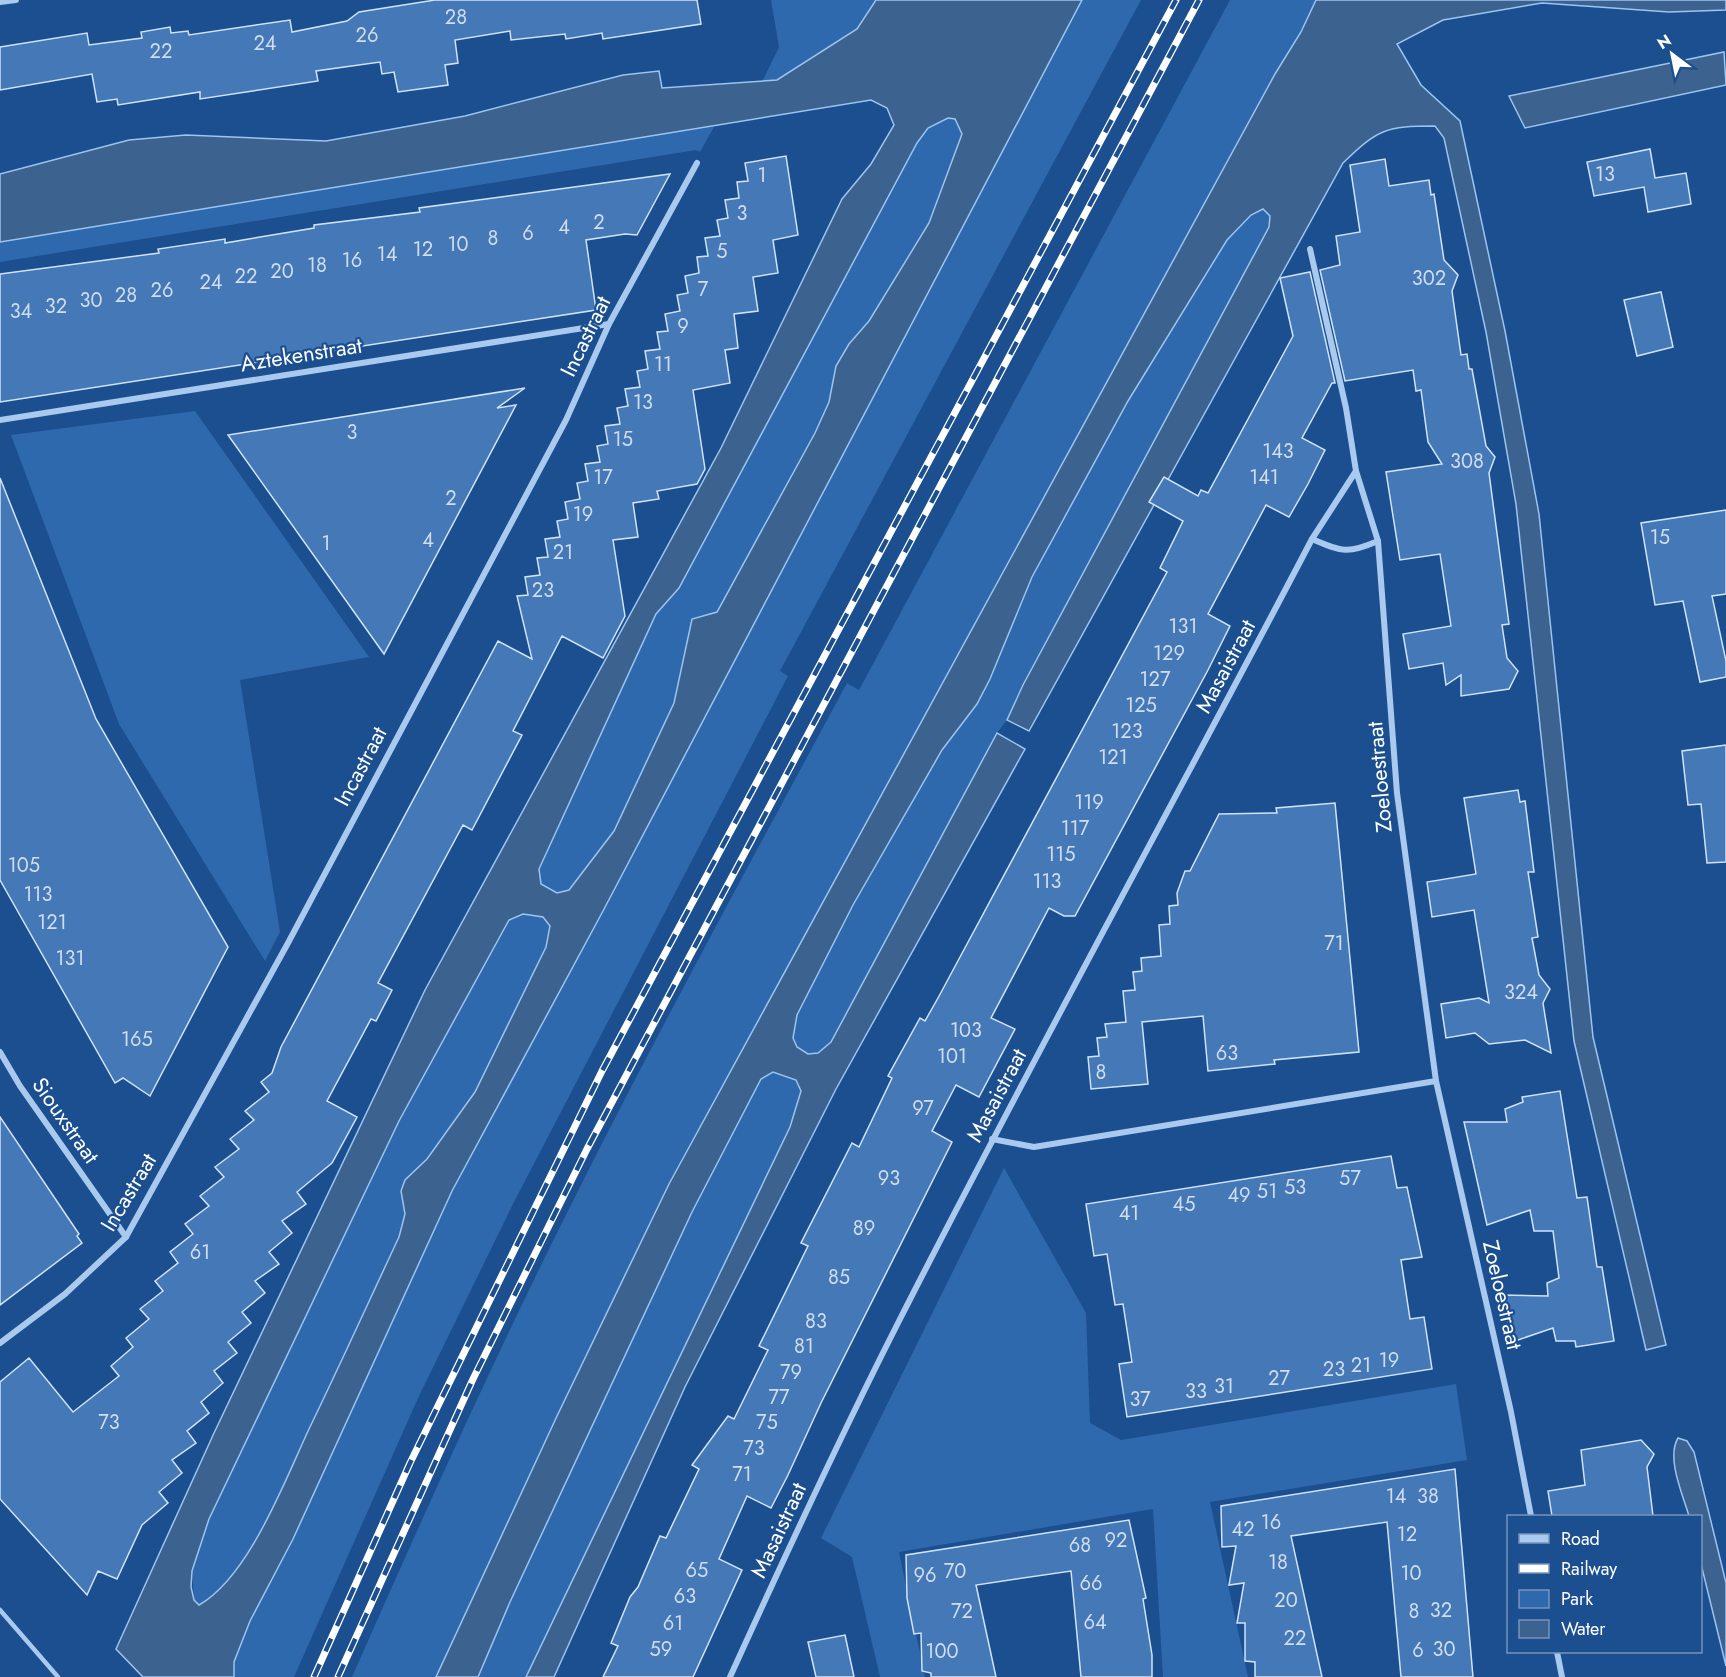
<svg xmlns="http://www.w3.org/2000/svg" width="1726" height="1677" viewBox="0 0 1726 1677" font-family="Jost,sans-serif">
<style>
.green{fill:#2e69ad}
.water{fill:#3c6290;stroke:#9cc4f0;stroke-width:1.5;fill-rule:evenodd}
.building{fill:#4478b7;stroke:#cfe3fa;stroke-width:1.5}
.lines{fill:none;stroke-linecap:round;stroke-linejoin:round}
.lane{stroke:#a9c9ee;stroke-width:4.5}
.street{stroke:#a9c9ee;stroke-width:6}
.rail-casing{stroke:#fff;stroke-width:7}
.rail{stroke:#1b4f8f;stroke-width:4.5;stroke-dasharray:14;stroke-linecap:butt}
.labels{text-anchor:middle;stroke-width:4.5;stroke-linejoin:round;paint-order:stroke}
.number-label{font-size:20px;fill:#d0dded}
.street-label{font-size:22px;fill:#fff;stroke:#1b4f8f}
</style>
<rect width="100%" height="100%" fill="#1b4f8f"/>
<!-- green -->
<g class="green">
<path d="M771,0H876L857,29L777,80L762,82L779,47Z"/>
<path d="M1082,0H1141L780,671L788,676L514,1202L419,1396L294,1677H234V1662L250,1621L293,1539L452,1191L603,911Z"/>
<path d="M1230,0H1316L1301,32L1275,74L669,1184L557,1416L436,1677H352C424,1514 497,1351 578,1191C664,1020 756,852 847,683L859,690Z"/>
<path d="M948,118L955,119L962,134L929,223L869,321L849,344L836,366L829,402L815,433L717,612L692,619L674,703L614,831L569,890L557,894L541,884L539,869L656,614L679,588L917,143L928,128Z"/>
<path d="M715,125L700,152L696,150L0,262V242Z"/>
<path d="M1263,209L1270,216L1269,227L1023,685L1007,720L997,733L831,1042L818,1053L808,1054L797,1047L793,1038L797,1015L853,905L942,750L977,704L990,679L1032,577L1128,401L1227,240L1251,215Z"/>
<path d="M195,411L369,657L240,680L280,932L265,961L119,724L11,435Z"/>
<path d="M523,914L543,917L550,926L546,947L475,1092L427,1159L405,1180L401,1191L405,1214L399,1237C369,1302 339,1368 308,1433C281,1488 252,1572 199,1605L194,1600L192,1571L209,1519L249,1431L399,1121L509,920Z"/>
<path d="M773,1072L796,1080L801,1091L790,1127L535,1659L526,1677H478L510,1602L692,1212L761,1079Z"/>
<path d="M1004,1168L1086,1313L1090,1423L1121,1440L1456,1384L1467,1460L1210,1502L1248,1677H1163L1153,1509L899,1552L925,1677H880L852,1557L821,1538Z"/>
</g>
<!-- water -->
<g class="water">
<path d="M876,0H1082L603,911L452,1191L293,1539L250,1621L234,1662V1677H143L116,1649L214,1433L425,990L721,448L842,199L871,164L894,125L887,108L871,100L0,242V174L129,140L186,135L326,141L465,116L623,75L659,71L662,88L777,80L857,29ZM948,118L955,119L962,134L929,223L869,321L849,344L836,366L829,402L815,433L717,612L692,619L674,703L614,831L569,890L557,893L541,884L539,869L656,614L679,588L917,143L928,128ZM523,914L543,917L550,926L546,947L475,1092L427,1159L405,1180L401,1191L405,1214L399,1237C369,1301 340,1365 309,1429C285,1480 249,1577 199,1605L194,1600L191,1587L192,1571L209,1519L399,1121L509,920Z"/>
<path d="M1316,0H1726V10L1669,12L1542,3L1443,20L1397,44L1421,85L1460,121L1505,331L1539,514L1593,1037L1666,1345L1646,1350L1574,1041L1516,504L1486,332L1444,138L1435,126C1386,126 1378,129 1343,163L1029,731L1007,720L1023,685L1269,227L1270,216L1263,209L1251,215L1227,240L1128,401L1032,577L990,679L977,704L942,750L853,905L797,1015L793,1038L797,1047L808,1054L818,1053L831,1042L997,733L1025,749L836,1089L685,1387L554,1677H526L790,1127L801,1091L796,1080L773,1072L761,1079L692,1212L510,1602L478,1677H436L557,1416L669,1184L1275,74L1301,32Z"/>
<path d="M1724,52L1726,85L1525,128L1509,96Z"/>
<path d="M1678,1438L1687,1441L1694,1452L1726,1583V1666L1701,1564L1700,1516H1689C1683,1495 1666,1458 1678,1438Z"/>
</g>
<!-- building -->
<g class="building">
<path d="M435,0H697L701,24L603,39L602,33L566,39L565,34L511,40L510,31L455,40L458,63L445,65L448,85L398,92L394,72L382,74L380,62L316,71L318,81L200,99V92L118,105L117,99L97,102L92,74L0,90V47L87,33L89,45L142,38L141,32L170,27L171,33L188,31L189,35L290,20L292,32L347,21L359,12Z"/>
<path d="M1650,149L1655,178L1686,173L1691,204L1648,212L1644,187L1594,196L1587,162Z"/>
<path d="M786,156L798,235L773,240L778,273L753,277L758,311L734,314L738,348L725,350L730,383L693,390L705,469L697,484L657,491L659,499L633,503L638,537L613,540L625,616L603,658L562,636L513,731L522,735L472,830L463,825L378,983L392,990L376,1021L371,1019L327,1101L357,1117L332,1163L297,1192L306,1204L282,1221L292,1233L269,1252L279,1264L255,1281L265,1293L242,1312L251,1323L228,1342L237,1353L214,1371L223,1383L201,1402L209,1413L187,1431L196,1443L172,1460L182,1473L159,1492L168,1503L142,1525L117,1579L98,1571L87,1595L0,1499V1382L29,1358L73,1412L119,1376L111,1366L133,1347L126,1338L149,1319L140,1309L163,1291L155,1281L178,1263L170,1252L193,1234L185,1224L209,1206L200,1196L224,1177L215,1167L239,1149L230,1139L254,1120L245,1111L269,1092L261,1082L272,1073L281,1047L498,641L532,659L517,596L528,595L525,577L540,575L537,558L548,557L545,539L560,537L557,521L568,519L565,502L580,499L577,483L588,481L585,464L600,462L597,446L608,444L605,426L620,424L617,408L628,406L625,389L640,387L637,371L648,369L645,351L660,349L657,332L668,331L665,314L680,311L677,295L688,293L685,276L699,273L697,257L708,256L705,238L720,236L717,220L728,218L725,200L739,198L737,182L748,181L745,163Z"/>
<path d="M1385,159L1389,186L1429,180L1431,195L1434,194L1444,260L1458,275L1452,291L1461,355L1467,354L1469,369H1472L1486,446L1495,457L1489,473L1509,624L1502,625L1507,658L1518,671L1509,689L1461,696V675L1446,685L1443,663L1409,669L1403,634L1451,626L1440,554L1400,560L1386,472L1442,464L1428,442L1421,390L1416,391L1413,370L1345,381L1320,270L1340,265L1336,236L1360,232L1350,165Z"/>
<path d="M670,174L637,235L625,234L586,240L596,310L0,402V274L159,253L158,249L225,239V243L314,228V225L420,212L419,208Z"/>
<path d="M1310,272L1335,383H1332L1302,438L1325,450L1308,484L1289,517L1266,505L1208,614L1230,626L1208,670L1075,916H1064L1049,908L991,1018L1015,1029L979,1097L956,1085L932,1131L952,1142L821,1403L788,1475L771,1508L747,1496L719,1559L742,1570L693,1677H603L618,1646L611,1643L630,1597L638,1587L660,1536L666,1538L699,1469L692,1465L728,1416L734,1419L768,1350L759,1346L808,1246L801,1243L852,1143L859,1147L892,1078L888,1076L920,1018L925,1021L938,998L1167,572L1160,568L1183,521L1149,502L1164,477L1198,496L1201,490L1208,493L1293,336L1280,278Z"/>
<path d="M1661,292L1673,347L1637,356L1624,300Z"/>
<path d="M525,388L497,408L516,405L384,654L228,435Z"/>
<path d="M0,478L96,719L228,947L150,1096L123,1078L115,1083L0,880Z"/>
<path d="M1726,510V594L1712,596L1726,661V677L1700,682L1683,601L1655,605L1641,523Z"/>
<path d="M1726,745V862L1707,863L1701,804L1688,805L1682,751Z"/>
<path d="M1518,790L1520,802L1525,801L1534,872H1528L1538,937L1532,938L1539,975L1550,989L1543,1003L1551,1053L1525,1040L1489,1044L1475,1033L1446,1038L1441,1004L1479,998L1489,1003L1474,910L1432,917L1427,882L1476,874L1464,798Z"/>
<path d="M1335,803L1359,1052L1274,1060L1275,1064L1208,1071L1203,1016L1142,1022L1148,1084L1091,1089L1088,1057L1099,1056L1097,1038L1107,1037L1105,1024L1126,1022L1123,991L1135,990L1133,972L1142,971L1141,958L1161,956L1159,925L1170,924L1169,906L1178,905L1177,893L1185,871H1190L1219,814L1277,813L1276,808Z"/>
<path d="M1560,1091L1577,1198L1587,1197L1597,1267H1602L1614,1341L1576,1347L1575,1341H1556L1553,1328L1512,1342L1502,1295L1548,1296L1547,1283L1559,1278L1553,1231H1534L1530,1210L1487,1225L1464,1122H1507L1505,1109L1523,1102L1522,1097Z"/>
<path d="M0,1117L79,1234L77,1236L82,1243L0,1305Z"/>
<path d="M1391,1156L1397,1188L1407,1187L1422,1257L1401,1260L1410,1319L1424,1317L1432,1369L1127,1417L1119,1364L1132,1362L1123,1304L1115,1305L1107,1254L1094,1256L1086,1204Z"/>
<path d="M1641,1440L1654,1454L1647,1467L1653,1516H1552L1548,1491L1585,1485L1581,1450Z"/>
<path d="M1455,1469L1473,1677H1401L1387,1522L1291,1536L1322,1677H1255V1662L1245,1661V1623H1237L1244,1583L1229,1585L1236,1546L1222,1547L1221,1506Z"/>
<path d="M1129,1520L1146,1598L1143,1599L1152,1655V1677H1081L1071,1571L976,1585L996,1677H931V1673L922,1671L921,1633L914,1634L907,1598L906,1555Z"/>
<path d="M845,1635L854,1677H816L808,1642Z"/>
</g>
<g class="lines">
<!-- lane -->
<path class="lane" d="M0,1610L58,1677"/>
<!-- street -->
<g class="street">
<path d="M0,2L16,0"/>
<path d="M0,420L609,324"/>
<path d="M1356,471L1378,541L1397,793L1436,1081L1511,1412L1531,1516"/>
<path d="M1312,539C1342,552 1348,554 1378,541"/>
<path d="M0,1052L20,1086L126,1237"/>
<path d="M992,1139L1034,1147L1436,1081"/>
<path d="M0,1343L65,1294L126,1237L288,943L566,420L609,324L697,163"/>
<path d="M1557,1652L1562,1677"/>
<path d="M730,1677C784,1558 839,1439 898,1323C1032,1059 1175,801 1312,539L1356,471L1346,408L1310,249"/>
</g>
<defs>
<g id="rail">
<path d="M314,1677L410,1463L602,1071L1176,0"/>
<path d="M338,1677L473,1379L587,1149L1199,0"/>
</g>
</defs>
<!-- rail casing -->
<use href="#rail" class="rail-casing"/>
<!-- rail -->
<use href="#rail" class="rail"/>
</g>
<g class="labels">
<!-- number labels -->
<g class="number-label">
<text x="456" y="24">28</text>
<text x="367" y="42">26</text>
<text x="265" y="50">24</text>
<text x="161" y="58">22</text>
<text x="1605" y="181">13</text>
<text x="762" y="182">1</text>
<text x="742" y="220">3</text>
<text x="599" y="229">2</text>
<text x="564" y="234">4</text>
<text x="528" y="240">6</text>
<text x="493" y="245">8</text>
<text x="458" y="251">10</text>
<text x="423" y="256">12</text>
<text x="722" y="258">5</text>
<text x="387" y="261">14</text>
<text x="352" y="267">16</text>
<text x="317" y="272">18</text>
<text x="282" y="278">20</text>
<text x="246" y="283">22</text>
<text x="1429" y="285">302</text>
<text x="211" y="289">24</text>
<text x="703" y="296">7</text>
<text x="162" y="297">26</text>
<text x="126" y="302">28</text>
<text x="91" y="307">30</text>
<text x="56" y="313">32</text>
<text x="21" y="318">34</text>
<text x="683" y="333">9</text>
<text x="663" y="371">11</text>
<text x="643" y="409">13</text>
<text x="352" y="439">3</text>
<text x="623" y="446">15</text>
<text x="1278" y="458">143</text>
<text x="1467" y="468">308</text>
<text x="603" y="484">17</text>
<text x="1264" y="484">141</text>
<text x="451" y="505">2</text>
<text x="583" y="521">19</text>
<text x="1660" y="544">15</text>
<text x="428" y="547">4</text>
<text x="326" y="550">1</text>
<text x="563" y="559">21</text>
<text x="543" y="597">23</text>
<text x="1183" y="633">131</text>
<text x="1169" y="660">129</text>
<text x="1155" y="686">127</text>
<text x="1141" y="712">125</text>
<text x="1127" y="738">123</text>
<text x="1113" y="764">121</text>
<text x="1089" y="809">119</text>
<text x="1075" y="835">117</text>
<text x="1061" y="861">115</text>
<text x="24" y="872">105</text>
<text x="1047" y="888">113</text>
<text x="38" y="901">113</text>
<text x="52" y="929">121</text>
<text x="1334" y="950">71</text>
<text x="70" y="965">131</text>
<text x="1521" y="999">324</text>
<text x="966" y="1037">103</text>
<text x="137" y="1046">165</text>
<text x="1227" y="1060">63</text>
<text x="952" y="1063">101</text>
<text x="1101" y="1079">8</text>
<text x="923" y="1115">97</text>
<text x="889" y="1185">93</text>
<text x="1350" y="1185">57</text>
<text x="1295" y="1194">53</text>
<text x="1267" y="1198">51</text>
<text x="1239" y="1202">49</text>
<text x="1184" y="1211">45</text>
<text x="1129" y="1220">41</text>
<text x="864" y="1235">89</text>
<text x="200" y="1259">61</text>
<text x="839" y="1284">85</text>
<text x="816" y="1328">83</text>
<text x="804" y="1353">81</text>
<text x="1389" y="1367">19</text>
<text x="1361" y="1372">21</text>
<text x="1334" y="1376">23</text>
<text x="791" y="1379">79</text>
<text x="1279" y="1385">27</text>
<text x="1224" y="1393">31</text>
<text x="1196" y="1398">33</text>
<text x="779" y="1404">77</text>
<text x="1140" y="1406">37</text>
<text x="109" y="1429">73</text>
<text x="767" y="1429">75</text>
<text x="754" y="1455">73</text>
<text x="742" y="1481">71</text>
<text x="1396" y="1503">14</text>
<text x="1428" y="1503">38</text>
<text x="1271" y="1529">16</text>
<text x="1243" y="1536">42</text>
<text x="1407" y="1541">12</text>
<text x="1116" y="1547">92</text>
<text x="1080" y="1552">68</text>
<text x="1278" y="1569">18</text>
<text x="697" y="1577">65</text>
<text x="955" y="1578">70</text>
<text x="1411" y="1580">10</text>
<text x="925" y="1582">96</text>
<text x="1091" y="1590">66</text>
<text x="685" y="1603">63</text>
<text x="1286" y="1607">20</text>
<text x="1441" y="1617">32</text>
<text x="962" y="1618">72</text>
<text x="1414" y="1618">8</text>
<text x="1095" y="1629">64</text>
<text x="673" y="1630">61</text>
<text x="1295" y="1645">22</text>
<text x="661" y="1656">59</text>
<text x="1444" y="1656">30</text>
<text x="1418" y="1657">6</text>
<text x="942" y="1658">100</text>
</g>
<!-- street labels -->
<g class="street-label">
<text transform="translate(585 336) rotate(-64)" y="8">Incastraat</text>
<text transform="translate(301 354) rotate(-9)" y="8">Aztekenstraat</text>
<text transform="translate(1225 666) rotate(-62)" y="8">Masaistraat</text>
<text transform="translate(360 766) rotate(-62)" y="8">Incastraat</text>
<text transform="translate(1379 777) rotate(-95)" y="8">Zoeloestraat</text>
<text transform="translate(996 1095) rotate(-62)" y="8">Masaistraat</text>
<text transform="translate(66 1120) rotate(55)" y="8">Siouxstraat</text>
<text transform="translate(128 1192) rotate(-59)" y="8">Incastraat</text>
<text transform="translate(1503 1295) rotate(77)" y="8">Zoeloestraat</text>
<text transform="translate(778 1530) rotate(-65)" y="8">Masaistraat</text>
</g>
</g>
<!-- legend -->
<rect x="1507" y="1515" width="195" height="138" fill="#1b4f8f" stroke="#7695bc" stroke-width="1.5"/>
<rect x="1519" y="1534" width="30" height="9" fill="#a9c9ee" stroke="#7695bc" stroke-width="1.5"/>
<text x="1561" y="1545" font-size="18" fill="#ffffff">Road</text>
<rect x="1519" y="1564" width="30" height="9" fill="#ffffff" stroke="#7695bc" stroke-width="1.5"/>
<text x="1561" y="1575" font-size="18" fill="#ffffff">Railway</text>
<rect x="1519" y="1590" width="30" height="18" fill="#2e69ad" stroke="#7695bc" stroke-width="1.5"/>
<text x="1561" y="1605" font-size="18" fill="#ffffff">Park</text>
<rect x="1519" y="1620" width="30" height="18" fill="#3c6290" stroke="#7695bc" stroke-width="1.5"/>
<text x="1561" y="1635" font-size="18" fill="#ffffff">Water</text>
<!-- north arrow -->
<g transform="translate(1672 54) rotate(328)" stroke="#1b4f8f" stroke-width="4.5" paint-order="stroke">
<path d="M0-4.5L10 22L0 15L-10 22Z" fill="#ffffff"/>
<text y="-9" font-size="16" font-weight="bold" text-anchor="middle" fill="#ffffff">N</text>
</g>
</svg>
